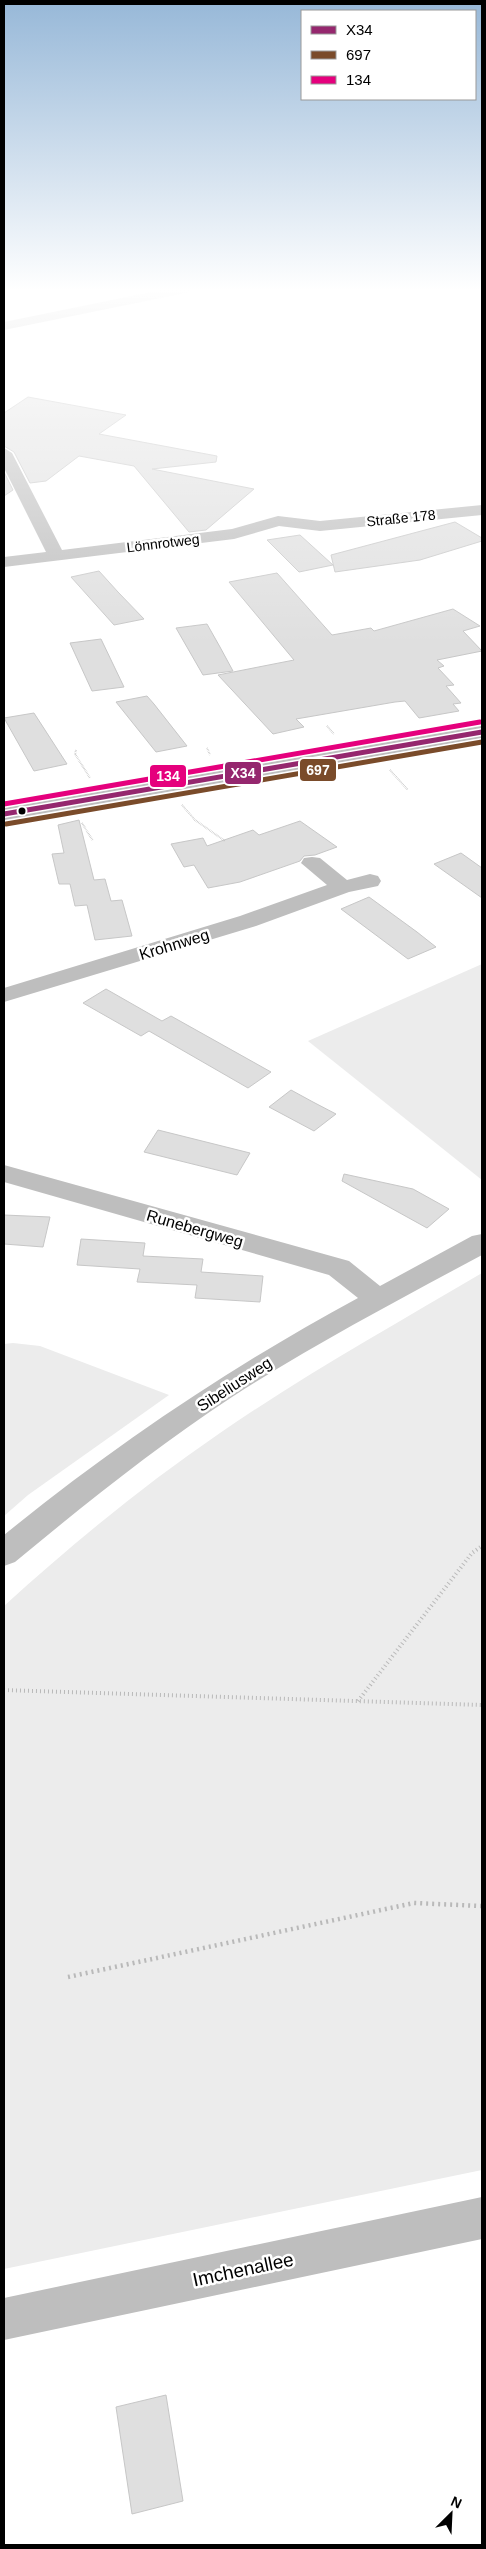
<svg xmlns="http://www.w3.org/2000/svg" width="486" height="2549" viewBox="0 0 486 2549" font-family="Arial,sans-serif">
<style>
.green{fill:#ececec}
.building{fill:#dfdfdf;stroke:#c7c7c7}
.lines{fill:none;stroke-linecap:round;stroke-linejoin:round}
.major-casing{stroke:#dbdbdb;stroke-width:2}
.path-far2{stroke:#b9b9b9;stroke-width:2;stroke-dasharray:0.5 1;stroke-linecap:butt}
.path-far1{stroke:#b9b9b9;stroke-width:4;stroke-dasharray:1 3;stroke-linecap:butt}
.path{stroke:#b9b9b9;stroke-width:4.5;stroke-dasharray:2 4;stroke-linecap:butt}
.minor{fill:#bebebe;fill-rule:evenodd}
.major{fill:#bebebe;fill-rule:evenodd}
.bus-1-casing{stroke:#fff;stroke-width:8}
.bus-2-casing{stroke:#fff;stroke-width:8}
.bus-3-casing{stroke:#fff;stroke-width:8}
.bus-1{stroke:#95276e;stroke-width:5}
.bus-2{stroke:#7a4b2a;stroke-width:5}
.bus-3{stroke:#e5007d;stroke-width:5}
.bus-dot{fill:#000;stroke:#fff;stroke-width:2}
.labels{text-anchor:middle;stroke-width:5;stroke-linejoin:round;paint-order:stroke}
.far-street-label{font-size:14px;fill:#000;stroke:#fff}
.street-label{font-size:16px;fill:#000;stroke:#fff}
.near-street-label{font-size:19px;fill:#000;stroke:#fff}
.line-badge{stroke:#fff;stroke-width:2}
.badge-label{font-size:14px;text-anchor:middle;font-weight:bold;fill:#fff}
</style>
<rect width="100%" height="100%" fill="#fff"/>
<!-- green -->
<g class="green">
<path d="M482,964V1180L308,1041Z"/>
<path d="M482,1273V2170L4,2269V1606C72,1544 144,1485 220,1433C304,1375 394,1325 482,1273Z"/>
<path d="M13,1343L40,1346L169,1395L28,1495L4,1516V1344Z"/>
</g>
<!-- building -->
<g class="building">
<path d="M28,397L126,415L99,434L217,456L216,462L152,469L254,489L206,530L189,532L134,466L79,456L46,481L30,483L14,452L4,446V413Z"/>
<path d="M4,472L13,490L4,496Z"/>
<path d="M455,522L482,538V541L420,560L335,572L331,555Z"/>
<path d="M300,535L333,565L299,572L267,540Z"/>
<path d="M99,571L118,592L144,619L114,625L71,577Z"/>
<path d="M277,573L332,635L371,628L374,631L453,609L480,626L463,631L482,651L437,660L444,666L438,668L454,685L446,686L461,703L453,704L459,711L419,718L405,701L395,702L296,719L304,727L273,734L218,675L294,660L229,582Z"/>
<path d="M207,624L220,647L233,671L203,675L176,628Z"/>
<path d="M101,639L124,687L92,691L70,643Z"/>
<path d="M147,696L154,704L187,746L156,752L116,702Z"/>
<path d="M34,713L67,764L34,771L4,718Z"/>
<path d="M79,820L94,880L105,879L111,901L122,900L132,936L95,940L87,905L75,906L70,884H59L52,854L64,853L58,825Z"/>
<path d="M300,821L337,847L315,855L304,856L300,861L240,882L208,888L194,865L184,867L171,844L203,838L207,846L253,830L259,835Z"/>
<path d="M461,853L482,868V898L434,864Z"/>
<path d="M369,897L417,932L436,947L408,959L341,909Z"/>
<path d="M106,989L162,1021L171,1016L271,1072L248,1088L149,1031L141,1036L83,1003Z"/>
<path d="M291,1090L313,1102L336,1114L314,1131L269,1107Z"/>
<path d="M158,1130L250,1153L237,1175L144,1152Z"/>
<path d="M344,1174L413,1189L449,1209L427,1228L342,1181Z"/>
<path d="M4,1215L50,1217L43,1247L4,1244Z"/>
<path d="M81,1239L145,1243L143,1256L203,1259L201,1272L263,1276L260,1302L195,1298L197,1285L137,1282L140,1269L77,1265Z"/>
<path d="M166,2395L183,2501L132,2514L116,2407Z"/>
</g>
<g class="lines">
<defs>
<path id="major" d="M482,726V738L4,820V808Z"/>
</defs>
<!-- major casing -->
<use href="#major" class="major-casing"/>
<!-- path-far2 -->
<g class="path-far2">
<path d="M327,726L334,734"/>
<path d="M207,748L210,755"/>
<path d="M76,750L75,754L90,778"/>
<path d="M390,770L408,790"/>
<path d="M182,805L195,820L225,841"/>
<path d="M82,823L93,841"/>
</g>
<!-- path-far1 -->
<g class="path-far1">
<path d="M4,1690L482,1705"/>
<path d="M358,1701L472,1553L482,1546"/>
</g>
<!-- path -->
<path class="path" d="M68,1977L414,1903L482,1906"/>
<!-- minor -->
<g class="minor">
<path d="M171,288H196L190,292L4,330V322Z"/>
<path d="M4,448L12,453L62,550L232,529L278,516L320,521L482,505V515L320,531L279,526L234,539L4,567V557L46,552L4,468Z"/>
<path d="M312,857L320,858L347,880L370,874L378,876L381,881L378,886L349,892L256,926L4,1002V988L240,916L327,885L301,863L304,858Z"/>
<path d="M4,1165L349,1261L380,1286L472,1236L482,1234V1255C398,1300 313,1345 232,1397C156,1447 85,1504 15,1562L4,1566V1535C115,1445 232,1366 358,1298L329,1275L4,1182Z"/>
<path d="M482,2197V2239L4,2340V2298Z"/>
</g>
<!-- major -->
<use href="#major" class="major"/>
<defs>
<path id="bus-1" d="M4,814L482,732"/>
<path id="bus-2" d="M6,824L482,742"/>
<path id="bus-3" d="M4,804L480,722"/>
</defs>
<!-- bus-1 casing -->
<use href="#bus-1" class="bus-1-casing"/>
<!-- bus-2 casing -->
<use href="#bus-2" class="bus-2-casing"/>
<!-- bus-3 casing -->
<use href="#bus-3" class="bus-3-casing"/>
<!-- bus-1 -->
<use href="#bus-1" class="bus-1"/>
<!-- bus-2 -->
<use href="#bus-2" class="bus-2"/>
<!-- bus-3 -->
<use href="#bus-3" class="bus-3"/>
</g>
<!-- sky -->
<linearGradient id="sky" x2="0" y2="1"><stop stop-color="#97b8d8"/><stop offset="0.45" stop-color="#fff"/><stop offset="1" stop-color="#fff" stop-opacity="0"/></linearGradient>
<rect width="486" height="645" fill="url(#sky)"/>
<!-- markers -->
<circle class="bus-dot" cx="22" cy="811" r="4.5"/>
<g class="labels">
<!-- far-street labels -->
<g class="far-street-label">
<text transform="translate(401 518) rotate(-6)" y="5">Straße 178</text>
<text transform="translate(163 543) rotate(-7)" y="5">Lönnrotweg</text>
</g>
<!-- street labels -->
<g class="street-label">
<text transform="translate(174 944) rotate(-17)" y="6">Krohnweg</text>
<text transform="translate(195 1228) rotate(16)" y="6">Runebergweg</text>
<text transform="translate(234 1384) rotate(-33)" y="6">Sibeliusweg</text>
</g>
<!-- near-street labels -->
<g class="near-street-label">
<text transform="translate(243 2269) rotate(-12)" y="7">Imchenallee</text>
</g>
</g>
<g class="line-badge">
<rect x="299" y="758" width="38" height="24" rx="5" fill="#7a4b2a"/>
<rect x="224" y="761" width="38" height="24" rx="5" fill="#95276e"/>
<rect x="149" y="764" width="38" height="24" rx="5" fill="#e5007d"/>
</g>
<g class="badge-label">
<text x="318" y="775">697</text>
<text x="243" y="778">X34</text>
<text x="168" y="781">134</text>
</g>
<!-- border -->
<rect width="486" height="2549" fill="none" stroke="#000000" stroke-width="10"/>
<!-- legend -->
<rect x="301" y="10" width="175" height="90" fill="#ffffff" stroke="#999999"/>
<rect x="311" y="26" width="25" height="8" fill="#95276e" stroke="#999999"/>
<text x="346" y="35" font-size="15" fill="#000000">X34</text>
<rect x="311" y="51" width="25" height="8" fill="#7a4b2a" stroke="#999999"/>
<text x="346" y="60" font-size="15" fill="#000000">697</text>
<rect x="311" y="76" width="25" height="8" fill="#e5007d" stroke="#999999"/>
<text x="346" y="85" font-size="15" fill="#000000">134</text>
<!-- north arrow -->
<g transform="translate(451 2514) rotate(24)" stroke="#ffffff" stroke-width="4" paint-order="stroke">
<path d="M0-4L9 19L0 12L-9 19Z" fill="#000000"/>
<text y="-8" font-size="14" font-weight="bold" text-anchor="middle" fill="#000000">N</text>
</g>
</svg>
